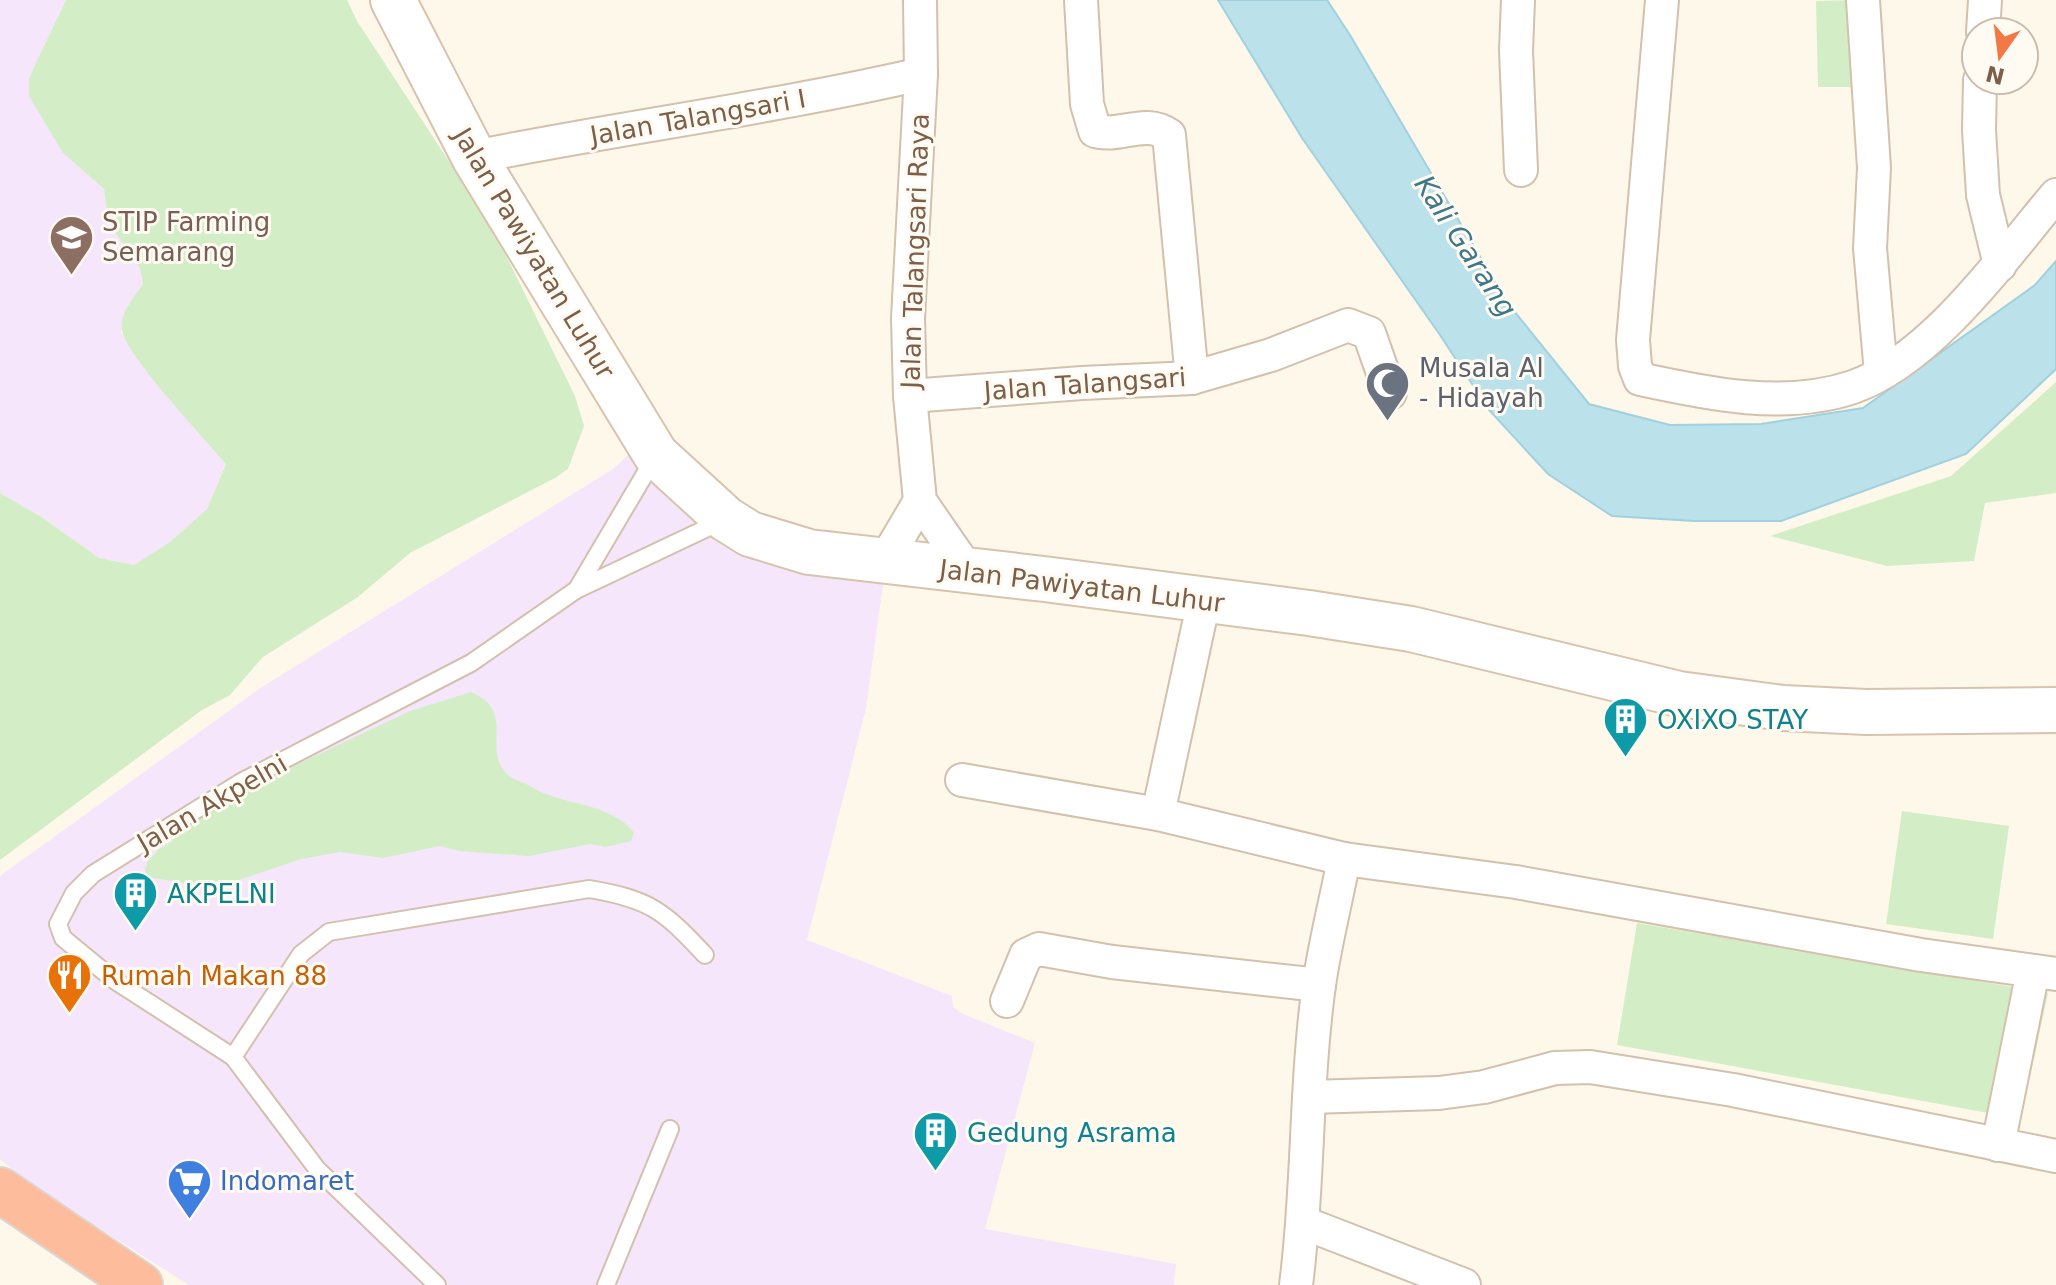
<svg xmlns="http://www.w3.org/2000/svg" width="2056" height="1285" viewBox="0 0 2056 1285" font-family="'DejaVu Sans',sans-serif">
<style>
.education{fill:#f5e6fb}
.green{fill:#d3eec6}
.water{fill:#bbe1eb;stroke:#a1d0de;stroke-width:2}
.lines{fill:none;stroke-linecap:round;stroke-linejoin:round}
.lane-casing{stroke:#d3c0ad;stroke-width:20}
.street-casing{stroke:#d3c0ad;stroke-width:36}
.secondary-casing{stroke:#d8c3ad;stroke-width:48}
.highway-casing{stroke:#ddd5d0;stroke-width:48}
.lane{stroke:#fff;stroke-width:16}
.street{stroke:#fff;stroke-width:32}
.secondary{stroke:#fff;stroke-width:44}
.highway{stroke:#fdbc9c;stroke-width:44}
.labels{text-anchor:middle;stroke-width:6;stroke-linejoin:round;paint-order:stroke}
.street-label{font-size:26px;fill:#7d5f49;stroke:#fffbf2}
.education-label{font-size:26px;fill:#785e54;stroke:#fffbf2;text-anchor:start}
.worship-label{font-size:26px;fill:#5b616d;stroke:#fffbf2;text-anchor:start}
.culture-label{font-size:26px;fill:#0d838f;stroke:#fffbf2;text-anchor:start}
.food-label{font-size:26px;fill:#c56008;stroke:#fffbf2;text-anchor:start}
.shop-label{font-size:26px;fill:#366cbe;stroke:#fffbf2;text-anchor:start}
.water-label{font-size:28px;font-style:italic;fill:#3e788b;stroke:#fffbf2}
</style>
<rect width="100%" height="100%" fill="#fef8ea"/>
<!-- education -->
<g class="education">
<path d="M0,0H66L29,79L63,153L104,189L108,222L140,268L143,284L124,315L121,332L138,360L226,463L207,509L170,542L134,565L99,558L43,518L0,493Z"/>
<path d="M629,454L682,507L740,551L883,584L866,708L807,940L952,996L953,1007L963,1014L1035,1043L985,1229L1176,1264L1174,1285H189L29,1184L0,1159V876L262,687L613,469Z"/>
</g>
<!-- green -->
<g class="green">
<path d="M66,0H347L357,21L492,227L575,396L584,426L568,469L555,478L410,553L358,597L263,657L230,695L202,710L0,860V493L43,518L99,558L134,565L170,542L207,509L226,464C207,441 123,353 122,329C120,313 134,297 143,284L140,268L108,222L104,189L63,153L29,96V79L35,65Z"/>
<path d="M1855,0L1857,87H1818L1816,1Z"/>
<path d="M2056,382V493L1985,503L1974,561L1887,566L1770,536L1951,476Z"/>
<path d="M471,692C518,712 480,749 508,775C514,780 523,782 530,786C561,806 612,802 634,833L631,841L606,847L590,844L529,856L459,851L440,846L383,858L340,852L301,859L242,879L210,887L147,877L145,869L148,861L158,850L172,841L193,822L258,783L410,711Z"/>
<path d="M1902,811L2009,826L1993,939L1886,924Z"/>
<path d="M1637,923L2048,993L2021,1119L1617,1045Z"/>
</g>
<!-- water -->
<path class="water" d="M1218,0H1327L1350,35L1506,301L1589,404L1670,425L1761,424L1863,408L2035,285L2056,261V369L1966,454L1781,521H1694L1612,516L1548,474L1489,410L1440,335L1302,138Z"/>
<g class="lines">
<defs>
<g id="lane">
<path d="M577,589L655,457"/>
<path d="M705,955C664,911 650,899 589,889L329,932L301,954L233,1057L114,980L63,938L58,924L74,893L93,874L241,782L471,663L576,590L724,520"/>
<path d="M233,1057L317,1169L437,1285"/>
<path d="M606,1285L670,1129"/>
</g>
<g id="street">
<path d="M920,0L921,74L908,318L910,396L920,501L969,572"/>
<path d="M1081,0L1087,104L1095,131C1120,138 1145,118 1169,135L1192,378"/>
<path d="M1518,0L1516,51L1521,170"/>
<path d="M1662,0L1633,340L1635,366L1640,379C1708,394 1785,410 1853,387C1932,359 2003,258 2056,195"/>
<path d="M1863,0L1874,168L1870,248L1881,373"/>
<path d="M1983,32L1985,0"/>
<path d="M1980,80L1979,130L1983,195L2000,265"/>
<path d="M474,157C623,127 773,108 921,74"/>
<path d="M910,396L1082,383L1192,378L1271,355L1348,325L1369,333L1390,393"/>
<path d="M884,562L920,501"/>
<path d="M962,780L1158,814L1344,859L1516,882L1921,955L2056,974"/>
<path d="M1158,814L1204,600"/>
<path d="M1007,1001L1026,955L1039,949L1112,962L1319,985"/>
<path d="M1310,1097L1439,1093L1484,1087L1555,1068L1590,1067L1733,1090L2056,1156"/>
<path d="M1998,1145L2033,971"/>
<path d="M1304,1223L1464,1285"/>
<path d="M1296,1285C1309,1186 1305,1085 1319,985C1325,943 1336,901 1344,859"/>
</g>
<path id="secondary" d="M393,0L474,157L656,455L726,519L750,534L809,552L1044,579L1309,613L1411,629L1679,694L1783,708L1866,712L2056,710"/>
<path id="highway" d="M0,1190L140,1285"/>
</defs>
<!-- lane casing -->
<use href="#lane" class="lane-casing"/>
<!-- street casing -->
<use href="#street" class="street-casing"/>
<!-- secondary casing -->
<use href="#secondary" class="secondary-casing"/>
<!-- highway casing -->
<use href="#highway" class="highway-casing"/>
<!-- lane -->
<use href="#lane" class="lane"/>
<!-- street -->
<use href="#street" class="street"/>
<!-- secondary -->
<use href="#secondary" class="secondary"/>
<!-- highway -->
<use href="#highway" class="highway"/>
</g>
<!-- icons -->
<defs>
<symbol id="university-pin" viewBox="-11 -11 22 30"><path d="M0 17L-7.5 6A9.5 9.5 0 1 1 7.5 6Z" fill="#8d6e63" stroke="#fffbf2"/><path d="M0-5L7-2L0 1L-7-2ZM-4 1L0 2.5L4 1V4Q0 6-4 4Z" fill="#fff"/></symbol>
<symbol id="mosque-pin" viewBox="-11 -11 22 30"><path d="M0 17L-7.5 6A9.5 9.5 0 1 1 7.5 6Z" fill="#6b7280" stroke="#fffbf2"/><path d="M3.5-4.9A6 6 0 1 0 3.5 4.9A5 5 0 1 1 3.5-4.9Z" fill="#fff"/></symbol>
<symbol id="building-pin" viewBox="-11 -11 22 30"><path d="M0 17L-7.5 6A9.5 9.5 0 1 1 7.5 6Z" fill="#0f9aa8" stroke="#fffbf2"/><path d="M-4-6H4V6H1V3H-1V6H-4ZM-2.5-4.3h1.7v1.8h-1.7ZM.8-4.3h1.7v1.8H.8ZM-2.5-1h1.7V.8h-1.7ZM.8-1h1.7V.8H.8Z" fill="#fff"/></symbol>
<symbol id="restaurant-pin" viewBox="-11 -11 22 30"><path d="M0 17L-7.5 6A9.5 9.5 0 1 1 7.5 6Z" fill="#e8710a" stroke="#fffbf2"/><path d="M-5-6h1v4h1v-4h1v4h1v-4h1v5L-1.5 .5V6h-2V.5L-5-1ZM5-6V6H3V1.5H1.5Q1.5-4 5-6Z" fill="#fff"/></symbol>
<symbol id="supermarket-pin" viewBox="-11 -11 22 30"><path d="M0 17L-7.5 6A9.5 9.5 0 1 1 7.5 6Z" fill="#3f7fe0" stroke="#fffbf2"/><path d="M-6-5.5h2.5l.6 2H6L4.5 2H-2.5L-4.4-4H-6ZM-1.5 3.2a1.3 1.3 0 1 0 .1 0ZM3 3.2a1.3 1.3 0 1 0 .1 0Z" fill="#fff"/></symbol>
</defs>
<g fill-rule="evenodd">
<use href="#university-pin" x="46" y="212" width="51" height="69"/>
<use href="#mosque-pin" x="1362" y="358" width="51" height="69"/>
<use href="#building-pin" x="1600" y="694" width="51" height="69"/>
<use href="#building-pin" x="110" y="868" width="51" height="69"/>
<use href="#restaurant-pin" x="44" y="950" width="51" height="69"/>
<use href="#building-pin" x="910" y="1108" width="51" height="69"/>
<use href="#supermarket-pin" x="164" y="1156" width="51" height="69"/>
</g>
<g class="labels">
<!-- street labels -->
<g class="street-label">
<text transform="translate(698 117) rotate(-10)" y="9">Jalan Talangsari I</text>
<text transform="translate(915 251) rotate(-88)" y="9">Jalan Talangsari Raya</text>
<text transform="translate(534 253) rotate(59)" y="9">Jalan Pawiyatan Luhur</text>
<text transform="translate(1085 384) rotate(-4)" y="9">Jalan Talangsari</text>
<text transform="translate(1082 586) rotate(7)" y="9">Jalan Pawiyatan Luhur</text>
<text transform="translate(212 803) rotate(-30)" y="9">Jalan Akpelni</text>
</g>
<!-- education labels -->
<g class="education-label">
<text x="102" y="231">STIP Farming<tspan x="102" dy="30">Semarang</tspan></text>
</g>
<!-- worship labels -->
<g class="worship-label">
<text x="1419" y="377">Musala Al<tspan x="1419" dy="30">- Hidayah</tspan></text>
</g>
<!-- culture labels -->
<g class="culture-label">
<text x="1657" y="729">OXIXO STAY</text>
<text x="167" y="903">AKPELNI</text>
<text x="967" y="1142">Gedung Asrama</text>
</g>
<!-- food labels -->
<g class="food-label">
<text x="101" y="985">Rumah Makan 88</text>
</g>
<!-- shop labels -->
<g class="shop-label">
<text x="220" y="1190">Indomaret</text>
</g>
<!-- water labels -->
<g class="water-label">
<text transform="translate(1466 246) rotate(57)" y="10">Kali Garang</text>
</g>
</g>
<!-- north arrow -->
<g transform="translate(2000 56) rotate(194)"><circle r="38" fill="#fffbf2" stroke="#cbbdae" stroke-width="2"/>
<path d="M0-6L14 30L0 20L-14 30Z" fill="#f27845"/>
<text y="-12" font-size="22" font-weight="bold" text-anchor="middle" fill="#7d5f49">N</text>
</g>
</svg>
